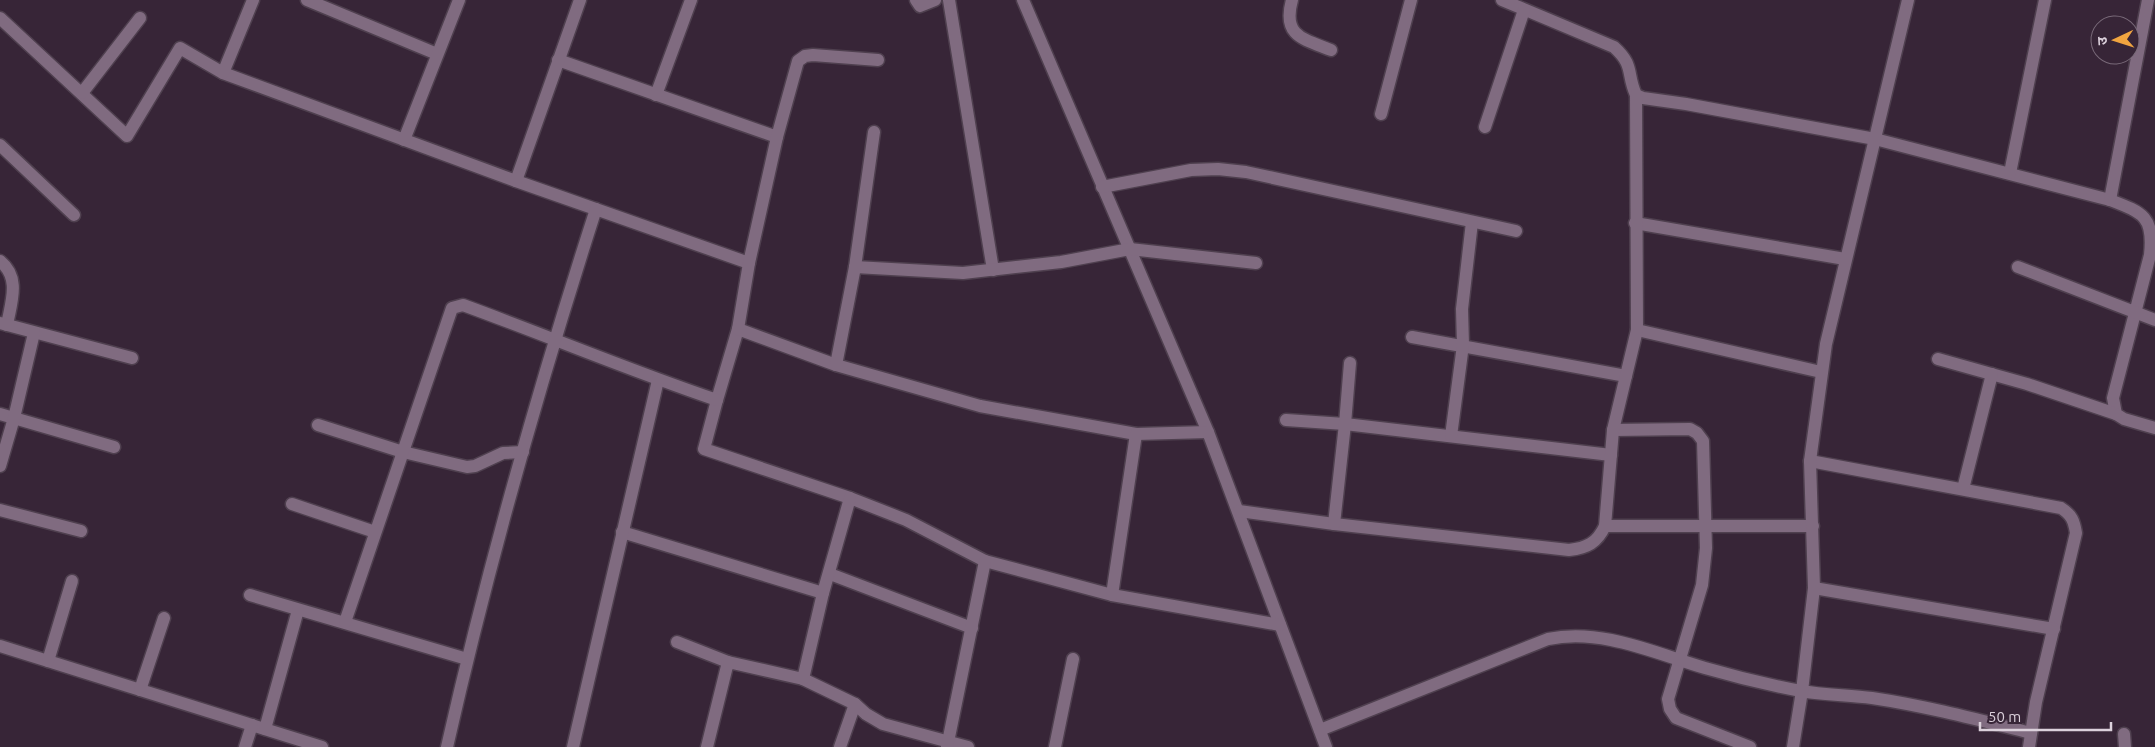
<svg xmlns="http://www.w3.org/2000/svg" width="2155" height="747" viewBox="0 0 2155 747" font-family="Ubuntu,'Noto Sans Devanagari',sans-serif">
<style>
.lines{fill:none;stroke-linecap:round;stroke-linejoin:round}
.minor-casing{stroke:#4f404f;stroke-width:15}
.minor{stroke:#806b80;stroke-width:12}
</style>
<rect width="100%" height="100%" fill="#372537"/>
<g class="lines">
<defs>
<g id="minor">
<path d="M307,0L437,54"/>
<path d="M916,0L920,6L935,0"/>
<path d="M949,0L993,270"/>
<path d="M1023,0L1208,432L1326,747"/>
<path d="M1292,0C1282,36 1303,39 1331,50"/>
<path d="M1502,0L1614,47C1635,66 1626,73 1636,95L1643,98L1686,104L1875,139L2110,200C2144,213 2154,217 2150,255L2113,398L2116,414L2124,419L2155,428"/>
<path d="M0,18L127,136L180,48L223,73L516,181L749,263"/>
<path d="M558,60L777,137"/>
<path d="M878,60L813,55L805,56L798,61L777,137L749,263L738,329L717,400L704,449L850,498L906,520L985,561L1112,595L1280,625"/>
<path d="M223,73L253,0"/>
<path d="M82,93L140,18"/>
<path d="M656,95L691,0"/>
<path d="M1381,114L1411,0"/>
<path d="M1485,127L1524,10"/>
<path d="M404,140L459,0"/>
<path d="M0,145L74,215"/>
<path d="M2010,173L2045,0"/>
<path d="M516,181L580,0"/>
<path d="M1102,187L1191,170L1218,169L1246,172L1516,231"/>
<path d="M2110,200L2148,0"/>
<path d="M1635,223L1845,259"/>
<path d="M0,261C21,278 11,302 7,325"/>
<path d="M855,267L963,273L1061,262L1130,249L1256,263"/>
<path d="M2018,267L2155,320"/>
<path d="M0,323L132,358"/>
<path d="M738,329L836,365L980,406L1136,434L1208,432"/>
<path d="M1637,330L1821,372"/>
<path d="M1412,337L1626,376"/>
<path d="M1938,359L2027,384L2116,414"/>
<path d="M836,365L855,267L874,132"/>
<path d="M0,414L114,447"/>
<path d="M1286,420L1345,424L1611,455"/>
<path d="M318,425L403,452L467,467L475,466L503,453L523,452"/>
<path d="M1613,430L1690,429L1697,433L1703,441L1706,548L1702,585L1668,699L1670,709L1676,718L1750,747"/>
<path d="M1451,436L1463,345L1462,309L1472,222"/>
<path d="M1810,461L2061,508C2072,515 2074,521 2076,533L2036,702L2029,747"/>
<path d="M0,466L14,418L34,333"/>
<path d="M1963,489L1992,374"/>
<path d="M292,504L375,532"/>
<path d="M0,510L81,531"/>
<path d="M1239,511L1334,524L1569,550C1587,548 1597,543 1605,526L1613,430L1637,330L1636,95"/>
<path d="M1334,524L1345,424L1350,363"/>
<path d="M1605,526H1813"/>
<path d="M622,532L823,593"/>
<path d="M830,574L972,628"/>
<path d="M1814,588L2054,629"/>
<path d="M250,595L467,659"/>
<path d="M1112,595L1136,434"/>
<path d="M345,622L452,308L463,305C548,336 631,371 717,400"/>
<path d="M677,642L728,662"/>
<path d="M0,646L322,747"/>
<path d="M48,661L72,581"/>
<path d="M803,679L855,704L866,714L883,724L968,747"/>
<path d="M140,690L164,618"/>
<path d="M265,729L298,610"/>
<path d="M1320,730L1548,639C1602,628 1654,653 1705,668C1736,677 1769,685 1801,691C1824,695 1849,695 1872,698C1926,706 1979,720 2031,733"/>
<path d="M2124,734L2125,747"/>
<path d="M245,747L252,725"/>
<path d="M447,747C488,566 539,386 596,209"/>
<path d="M573,747L658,380"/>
<path d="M707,747L728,662L803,679L823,593L850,498"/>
<path d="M840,747L855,704"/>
<path d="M947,747L985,561"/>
<path d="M1055,747L1073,659"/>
<path d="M1793,747L1802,691L1814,588L1810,461L1826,344L1908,0"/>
</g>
</defs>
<!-- minor casing -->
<use href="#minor" class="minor-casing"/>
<!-- minor -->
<use href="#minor" class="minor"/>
</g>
<!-- north arrow -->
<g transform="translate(2115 40) rotate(266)"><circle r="24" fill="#372537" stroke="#796a79"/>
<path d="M0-4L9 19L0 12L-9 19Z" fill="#f1a540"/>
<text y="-8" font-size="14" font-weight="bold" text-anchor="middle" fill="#dcd1dc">उ</text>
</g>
<!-- scale -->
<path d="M1980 722v8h131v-8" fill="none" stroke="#dcd1dc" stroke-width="2.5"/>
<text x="1988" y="722" font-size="15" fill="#dcd1dc" stroke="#372537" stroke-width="4" paint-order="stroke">50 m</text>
</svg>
